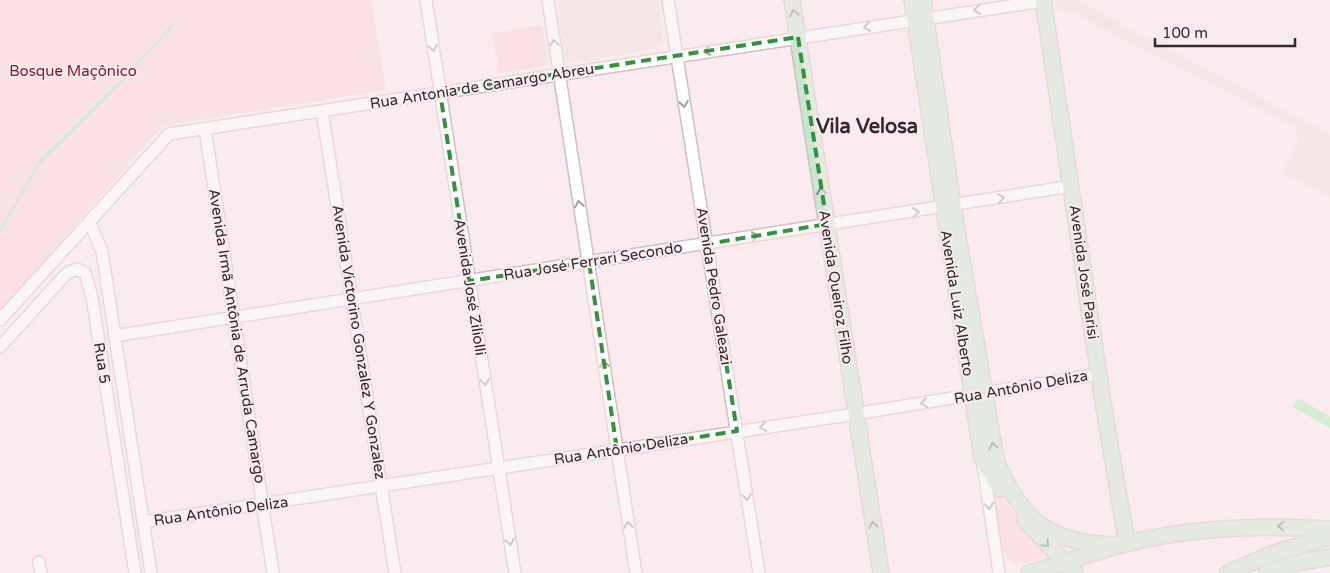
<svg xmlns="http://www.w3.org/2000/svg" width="1330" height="573" viewBox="0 0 1330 573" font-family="'Varela Round',sans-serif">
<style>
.built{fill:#f4dde0}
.green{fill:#f8d2d7}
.water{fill:#a7ecad}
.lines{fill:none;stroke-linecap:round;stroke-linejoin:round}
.stream{stroke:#a7ecad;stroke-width:2.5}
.street-casing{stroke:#cec0c2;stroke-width:14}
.secondary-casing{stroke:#cec0c2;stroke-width:18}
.street{stroke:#fff;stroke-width:11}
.secondary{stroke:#cae6ce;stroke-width:15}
.oneway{stroke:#a2a0a0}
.oneway2{stroke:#7e887d}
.marked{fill:none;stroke:#339143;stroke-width:4;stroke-dasharray:10 6;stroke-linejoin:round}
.labels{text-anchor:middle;stroke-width:4;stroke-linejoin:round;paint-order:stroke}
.park-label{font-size:15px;fill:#821939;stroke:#faecee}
.street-label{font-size:15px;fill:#312b2c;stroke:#faecee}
.district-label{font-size:20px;font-weight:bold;fill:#322729;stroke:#faecee}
</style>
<rect width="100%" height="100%" fill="#faecee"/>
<!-- built -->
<g class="built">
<path d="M557,0H658L664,44L657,49L577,62H568L565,58Z"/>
<path d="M1056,0H1076L1330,134V197L1282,174L1299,139L1295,127L1069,11L1058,10Z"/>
</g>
<!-- green -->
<g class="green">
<path d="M0,0H371L387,90L162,126L0,311Z"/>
<path d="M542,25L548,61L545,66L499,73L492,33Z"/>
<path d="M999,496L1045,549V554C1039,559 1031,562 1023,563C996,566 997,521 994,502L996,498Z"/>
</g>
<!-- water -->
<path class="water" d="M1298,398L1330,417V428L1293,407Z"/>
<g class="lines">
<!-- stream -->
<path class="stream" d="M0,231L40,162L113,90L173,25"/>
<defs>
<g id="street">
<path d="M426,0L515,573"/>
<path d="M548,0L636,573"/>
<path d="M668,0L759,573"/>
<path d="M322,111L395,573"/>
<path d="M205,129L273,573"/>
<path d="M89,221L102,251L151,573"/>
<path d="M0,320L169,134L1043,1"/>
<path d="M114,336L1072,186"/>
<path d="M0,347L67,273L77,269L85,273L92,297L135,573"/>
<path d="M983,464L999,573"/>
<path d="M143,522L855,414L1099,374"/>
<path d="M39,562L41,573"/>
</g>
<g id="secondary">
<path d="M792,0L881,573"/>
<path d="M912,0L982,458L1000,489"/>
<path d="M923,0L953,206L996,460C1023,523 1049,543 1118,545"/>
<path d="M1043,0L1103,403L1127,544"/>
<path d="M1025,520L1075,573"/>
<path d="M1029,573C1059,565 1087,554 1117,546C1187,527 1259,525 1330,529"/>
<path d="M1228,573L1274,553L1330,537"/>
<path d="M1267,573L1292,564L1330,557"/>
</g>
</defs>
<!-- street casing -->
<use href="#street" class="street-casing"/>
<!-- secondary casing -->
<use href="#secondary" class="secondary-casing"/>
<!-- street -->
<use href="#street" class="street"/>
<!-- secondary -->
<use href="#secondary" class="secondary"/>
</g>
<!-- one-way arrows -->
<defs><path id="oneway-chevron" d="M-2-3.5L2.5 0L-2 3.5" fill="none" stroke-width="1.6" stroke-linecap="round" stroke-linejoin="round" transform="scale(1.25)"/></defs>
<g class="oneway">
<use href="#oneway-chevron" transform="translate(977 10) rotate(172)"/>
<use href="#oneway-chevron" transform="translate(867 27) rotate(172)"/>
<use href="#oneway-chevron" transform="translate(554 43) rotate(-98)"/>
<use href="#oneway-chevron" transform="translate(433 48) rotate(81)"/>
<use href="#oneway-chevron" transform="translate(707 51) rotate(171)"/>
<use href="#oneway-chevron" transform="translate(684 104) rotate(81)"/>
<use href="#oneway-chevron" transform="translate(1001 198) rotate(-9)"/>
<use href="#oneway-chevron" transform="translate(579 204) rotate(-99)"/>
<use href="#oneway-chevron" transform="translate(916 212) rotate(-8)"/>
<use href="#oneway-chevron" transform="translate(755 236) rotate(-9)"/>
<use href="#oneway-chevron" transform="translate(604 364) rotate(-98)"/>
<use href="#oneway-chevron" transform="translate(485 382) rotate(81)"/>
<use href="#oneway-chevron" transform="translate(924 403) rotate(171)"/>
<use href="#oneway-chevron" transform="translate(763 427) rotate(172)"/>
<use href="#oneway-chevron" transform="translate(747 497) rotate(81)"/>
<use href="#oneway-chevron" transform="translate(989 506) rotate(82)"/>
<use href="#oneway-chevron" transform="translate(628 525) rotate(-99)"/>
<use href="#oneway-chevron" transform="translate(510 542) rotate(81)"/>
</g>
<g class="oneway2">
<use href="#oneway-chevron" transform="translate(794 13) rotate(-99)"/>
<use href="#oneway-chevron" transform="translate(821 191) rotate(-99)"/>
<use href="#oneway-chevron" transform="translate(993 446) rotate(-102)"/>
<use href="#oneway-chevron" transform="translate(873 525) rotate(-99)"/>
<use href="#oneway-chevron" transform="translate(1281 526) rotate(-178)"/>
<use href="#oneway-chevron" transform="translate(1046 544) rotate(45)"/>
</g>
<!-- marked area -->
<path d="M0 0H1330V573H0ZM798,37L827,224L707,244L737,431L617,450L589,262L469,281L440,92Z" fill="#faecee" fill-opacity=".55" fill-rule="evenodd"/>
<path class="marked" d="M798,37L827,224L707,244L737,431L617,450L589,262L469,281L440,92Z"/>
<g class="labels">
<!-- park labels -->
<g class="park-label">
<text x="73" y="76">Bosque Maçônico</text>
</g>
<!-- street labels -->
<g class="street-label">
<text transform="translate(482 86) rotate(-9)" y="5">Rua Antonia de Camargo Abreu</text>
<text transform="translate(593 261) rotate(-9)" y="5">Rua José Ferrari Secondo</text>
<text transform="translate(1084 272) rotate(82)" y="5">Avenida José Parisi</text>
<text transform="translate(714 286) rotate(81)" y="5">Avenida Pedro Galeazi</text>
<text transform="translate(470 287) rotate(81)" y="5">Avenida José Ziliolli</text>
<text transform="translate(836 287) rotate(81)" y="5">Avenida Queiroz Filho</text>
<text transform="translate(957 303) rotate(81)" y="5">Avenida Luiz Alberto</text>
<text transform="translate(237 336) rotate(81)" y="5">Avenida Irmã Antônia de Arruda Camargo</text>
<text transform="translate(359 342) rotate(81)" y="5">Avenida Victorino Gonzalez Y Gonzalez</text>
<text transform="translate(102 363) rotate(81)" y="5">Rua 5</text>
<text transform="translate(1021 387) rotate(-10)" y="5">Rua Antônio Deliza</text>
<text transform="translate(621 449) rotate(-9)" y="5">Rua Antônio Deliza</text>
<text transform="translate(221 511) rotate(-8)" y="5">Rua Antônio Deliza</text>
</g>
<!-- district labels -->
<g class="district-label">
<text x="867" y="133">Vila Velosa</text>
</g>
</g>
<!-- scale -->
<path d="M1155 38v8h140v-8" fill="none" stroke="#312b2c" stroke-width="2.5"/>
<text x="1162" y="38" font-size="15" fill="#312b2c" stroke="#faecee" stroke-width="4" paint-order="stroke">100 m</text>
</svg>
